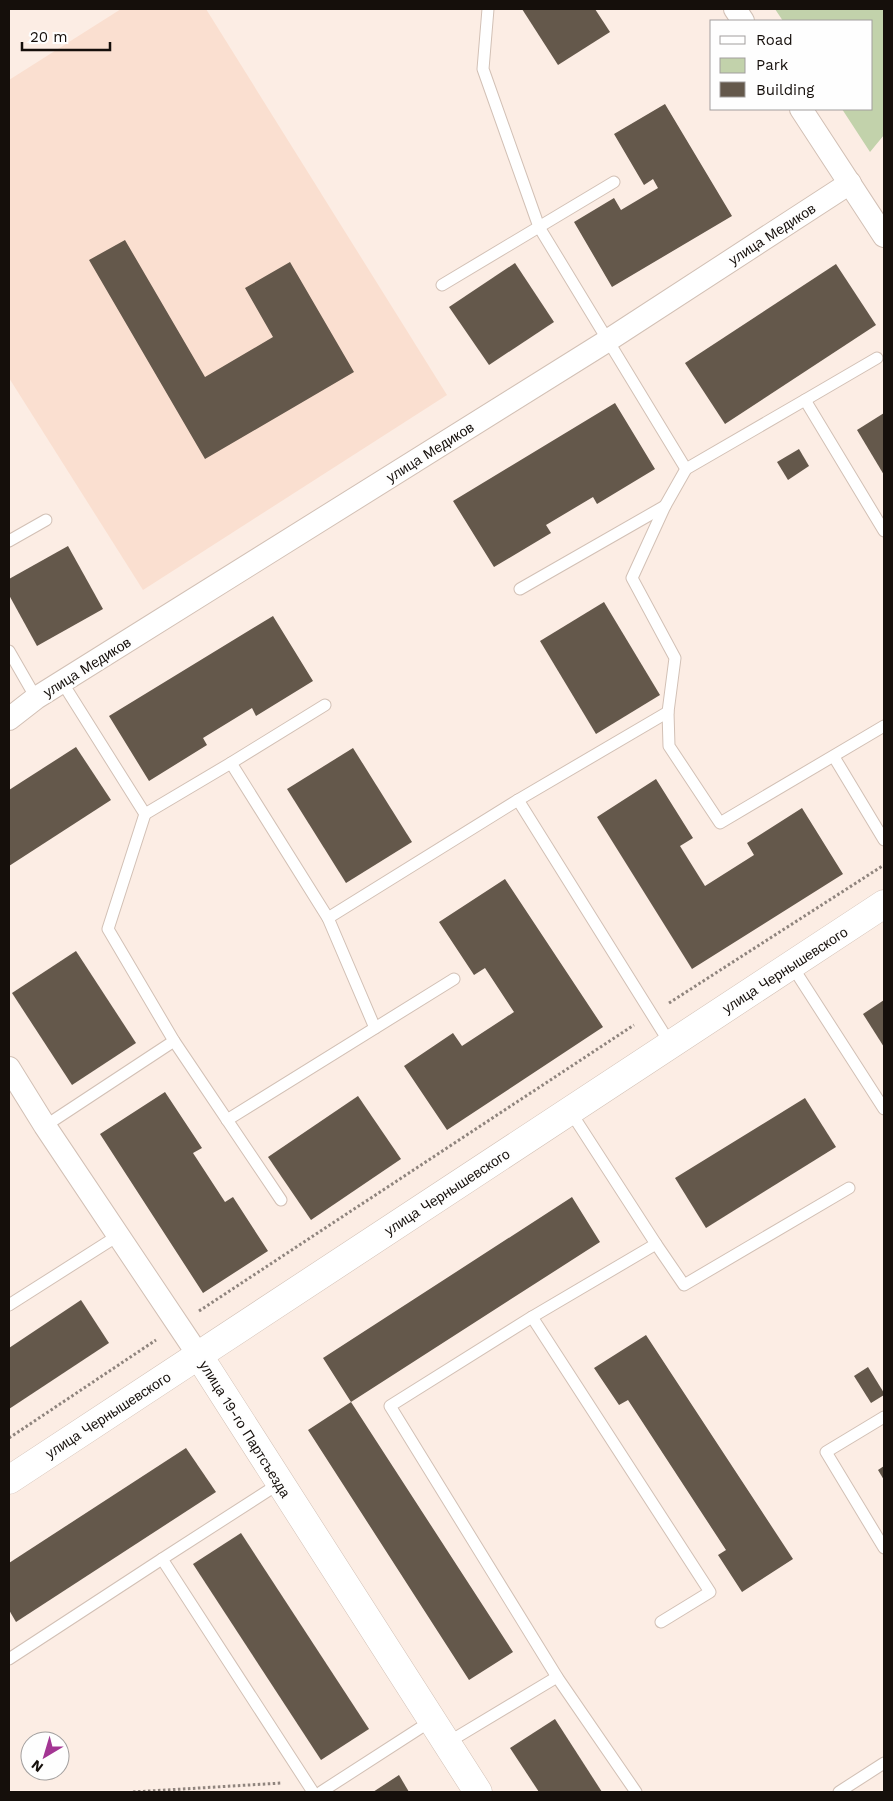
<svg xmlns="http://www.w3.org/2000/svg" width="893" height="1801" viewBox="0 0 893 1801" font-family="'Work Sans',sans-serif">
<style>
.built{fill:#fadfd0}
.green{fill:#c2d2ab}
.building{fill:#64584b}
.lines{fill:none;stroke-linecap:round;stroke-linejoin:round}
.lane-casing{stroke:#d2c0b5;stroke-width:13}
.street-casing{stroke:#d2c0b5;stroke-width:24}
.secondary-casing{stroke:#d2c0b5;stroke-width:29}
.path{stroke:#8f847d;stroke-width:3;stroke-dasharray:2.5 2.5;stroke-linecap:butt}
.lane{stroke:#fff;stroke-width:11}
.street{stroke:#fff;stroke-width:22}
.secondary{stroke:#fff;stroke-width:28}
.labels{text-anchor:middle;stroke-width:5;stroke-linejoin:round;paint-order:stroke}
.street-label{font-size:14px;fill:#150f0b;stroke:#fefefe}
</style>
<rect width="100%" height="100%" fill="#fcede4"/>
<!-- built -->
<path class="built" d="M121,9H206L447,395L143,590L9,378V80Z"/>
<!-- green -->
<path class="green" d="M775,9H884V135L870,152L842,109H872V21H783Z"/>
<!-- building -->
<g class="building">
<path d="M522,9H595L610,32L558,65Z"/>
<path d="M665,104L732,216L612,287L574,222L614,198L621,210L658,188L653,179L644,185L614,134Z"/>
<path d="M125,240L205,377L273,337L245,288L290,262L354,372L205,459L89,260Z"/>
<path d="M515,263L554,322L489,365L449,307Z"/>
<path d="M836,264L876,325L725,424L685,363Z"/>
<path d="M615,403L655,469L597,504L593,497L546,525L551,533L494,567L453,501Z"/>
<path d="M884,413V475L857,430Z"/>
<path d="M799,449L809,466L788,480L777,462Z"/>
<path d="M68,546L103,609L37,646L9,595V579Z"/>
<path d="M604,602L660,695L596,734L540,641Z"/>
<path d="M273,616L313,681L256,716L252,708L203,738L207,745L149,781L109,716Z"/>
<path d="M76,747L111,800L9,866V790Z"/>
<path d="M353,748L412,842L346,883L287,789Z"/>
<path d="M656,779L693,838L680,846L705,886L754,855L747,843L802,808L843,874L692,969L597,817Z"/>
<path d="M505,879L603,1027L447,1130L404,1066L453,1033L462,1046L514,1012L485,968L474,975L439,922Z"/>
<path d="M76,951L136,1043L72,1085L12,993Z"/>
<path d="M884,1000V1047L863,1014Z"/>
<path d="M165,1092L202,1148L193,1153L225,1202L233,1197L268,1251L203,1293L100,1134Z"/>
<path d="M358,1096L401,1159L311,1220L268,1157Z"/>
<path d="M805,1098L836,1147L706,1228L675,1178Z"/>
<path d="M572,1197L600,1242L351,1402L513,1652L469,1680L308,1430L351,1402L323,1358Z"/>
<path d="M81,1300L109,1343L9,1409V1348Z"/>
<path d="M646,1335L793,1559L742,1592L718,1555L726,1550L628,1400L619,1405L594,1368Z"/>
<path d="M868,1367L884,1393V1395L871,1403L854,1376Z"/>
<path d="M186,1448L216,1492L16,1622L9,1610V1563Z"/>
<path d="M884,1466V1480L878,1470Z"/>
<path d="M241,1533L369,1729L321,1760L193,1564Z"/>
<path d="M555,1719L602,1792H539L510,1748Z"/>
<path d="M399,1775L409,1792H373Z"/>
</g>
<g class="lines">
<defs>
<g id="lane">
<path d="M488,9L483,69L539,227L686,469"/>
<path d="M442,285L614,182"/>
<path d="M805,400L877,358"/>
<path d="M884,531L805,400L686,469L665,506L632,578L675,658L668,712L669,746L720,823L884,726"/>
<path d="M9,541L46,520"/>
<path d="M520,589L665,506"/>
<path d="M9,651L36,698"/>
<path d="M62,682L145,814L108,929L174,1041L281,1200"/>
<path d="M834,757L884,840"/>
<path d="M231,763L325,705"/>
<path d="M518,800L671,1045"/>
<path d="M145,814L231,763L328,918L375,1028"/>
<path d="M328,918L518,800L668,712"/>
<path d="M792,966L884,1109"/>
<path d="M570,1111L656,1244L532,1317L390,1406L557,1677L636,1792"/>
<path d="M227,1120L454,979"/>
<path d="M45,1126L174,1041"/>
<path d="M656,1244L684,1285L849,1188"/>
<path d="M9,1305L119,1235"/>
<path d="M532,1317L710,1592L661,1622"/>
<path d="M884,1417L826,1452L884,1548"/>
<path d="M280,1483L162,1559L313,1792"/>
<path d="M9,1659L162,1559"/>
<path d="M447,1743L557,1677"/>
<path d="M321,1792L431,1721"/>
<path d="M839,1792L884,1763"/>
</g>
<g id="street">
<path d="M735,9L743,21"/>
<path d="M801,109L884,236"/>
<path d="M9,719L36,698L607,341L850,183"/>
<path d="M9,1068L45,1126L199,1356"/>
</g>
<g id="secondary">
<path d="M199,1356L478,1792"/>
<path d="M9,1480L884,904"/>
</g>
</defs>
<!-- lane casing -->
<use href="#lane" class="lane-casing"/>
<!-- street casing -->
<use href="#street" class="street-casing"/>
<!-- secondary casing -->
<use href="#secondary" class="secondary-casing"/>
<!-- path -->
<g class="path">
<path d="M669,1003L884,865"/>
<path d="M199,1311L634,1025"/>
<path d="M9,1438L156,1340"/>
<path d="M133,1792L282,1783"/>
</g>
<!-- lane -->
<use href="#lane" class="lane"/>
<!-- street -->
<use href="#street" class="street"/>
<!-- secondary -->
<use href="#secondary" class="secondary"/>
</g>
<g class="labels">
<!-- street labels -->
<g class="street-label">
<text transform="translate(772 234) rotate(-33)" y="5">улица Медиков</text>
<text transform="translate(430 452) rotate(-32)" y="5">улица Медиков</text>
<text transform="translate(87 667) rotate(-32)" y="5">улица Медиков</text>
<text transform="translate(785 970) rotate(-33)" y="5">улица Чернышевского</text>
<text transform="translate(447 1192) rotate(-33)" y="5">улица Чернышевского</text>
<text transform="translate(108 1415) rotate(-33)" y="5">улица Чернышевского</text>
<text transform="translate(245 1429) rotate(58)" y="5">улица 19-го Партсъезда</text>
</g>
</g>
<!-- border -->
<rect width="893" height="1801" fill="none" stroke="#150f0b" stroke-width="20"/>
<!-- legend -->
<rect x="710" y="20" width="162" height="90" fill="#fefefe" stroke="#a19e9d"/>
<rect x="720" y="36" width="25" height="8" fill="#ffffff" stroke="#a19e9d"/>
<text x="756" y="45" font-size="15" fill="#150f0b">Road</text>
<rect x="720" y="58" width="25" height="15" fill="#c2d2ab" stroke="#a19e9d"/>
<text x="756" y="70" font-size="15" fill="#150f0b">Park</text>
<rect x="720" y="82" width="25" height="15" fill="#64584b" stroke="#a19e9d"/>
<text x="756" y="95" font-size="15" fill="#150f0b">Building</text>
<!-- north arrow -->
<g transform="translate(45 1756) rotate(218)"><circle r="24" fill="#fefefe" stroke="#a19e9d"/>
<path d="M0-4L9 19L0 12L-9 19Z" fill="#a33593"/>
<text y="-8" font-size="14" font-weight="bold" text-anchor="middle" fill="#150f0b">N</text>
</g>
<!-- scale -->
<path d="M22 42v8h88v-8" fill="none" stroke="#150f0b" stroke-width="2.5"/>
<text x="30" y="42" font-size="15" fill="#150f0b" stroke="#fefefe" stroke-width="4" paint-order="stroke">20 m</text>
</svg>
